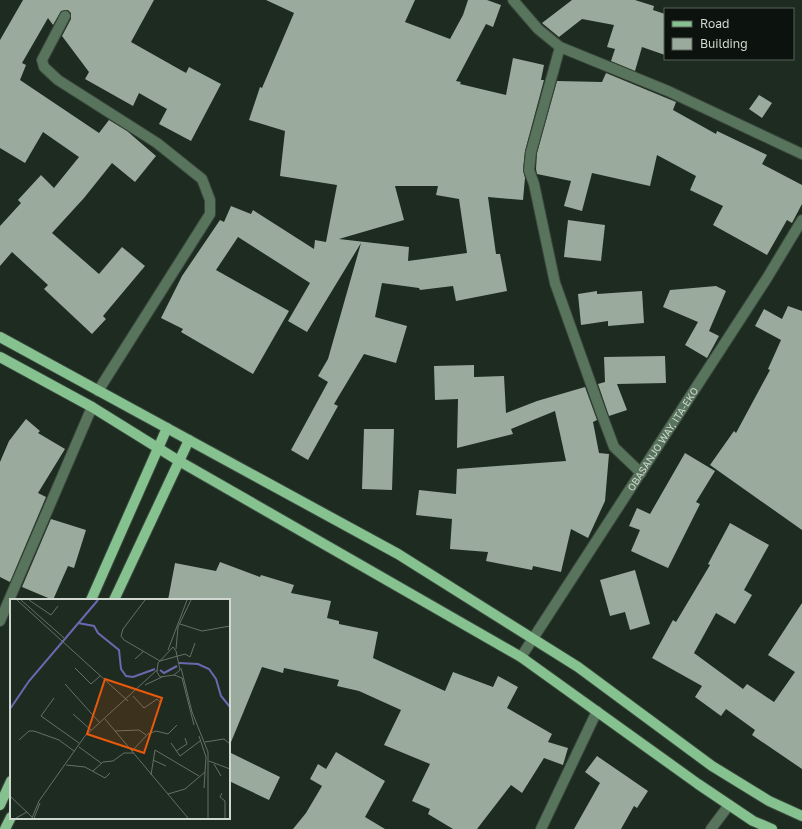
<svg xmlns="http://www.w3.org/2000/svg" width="802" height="829" viewBox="0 0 802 829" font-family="'Golos Text',sans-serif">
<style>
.building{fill:#9aaa9c;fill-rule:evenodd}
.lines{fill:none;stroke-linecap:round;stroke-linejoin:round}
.minor-casing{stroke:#3a473c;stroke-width:12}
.major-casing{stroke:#3a473c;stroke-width:12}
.minor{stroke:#58745c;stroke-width:10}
.major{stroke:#86c290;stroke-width:10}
.labels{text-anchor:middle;stroke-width:4;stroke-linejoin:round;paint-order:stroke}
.street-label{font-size:10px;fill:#d0d8d1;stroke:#0c120d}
.inset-river{fill:none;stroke:#6b68b0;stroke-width:2}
.inset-road{fill:none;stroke:#657067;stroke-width:1}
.view{fill:#e8590c;fill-opacity:0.15;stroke:#e8590c;stroke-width:2}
.inset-edge{fill:none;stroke:#d0d8d1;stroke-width:2}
</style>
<rect width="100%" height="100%" fill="#1e2b20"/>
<!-- building -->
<g class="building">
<path d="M23,0H154L131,42L186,73L189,67L221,84L191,141L159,124L167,109L139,93L133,106L85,79L89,72L62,36L71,19V13L68,10L61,11L53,25L48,18L22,63L26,65L20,80L99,133L109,120L127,131L156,156L135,182L112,163L84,198L52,233L99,274L122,247L145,266L103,316L106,319L92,334L44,289L48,285L12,252L0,266V226L21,203L18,200L41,175L54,188L79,157L43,132L25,163L0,148V40Z"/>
<path d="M266,0H415L405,22L450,39L463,15L468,0H487L501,5L493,27L486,24L456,81L461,82L460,84L506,95L513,58L544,65L541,80H544L525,151L523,170L525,178L523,200L488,197L496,254H500L507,291L456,301L453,286L420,290L419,288L382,283L375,317L407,326L396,363L364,354L334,404L338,406L308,460L291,450L328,382L318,376L328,359L361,243L307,332L288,321L310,283L238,237L216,270L289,311L253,374L181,332L183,329L161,318L182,276L220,220L224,222L231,206L251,214L253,210L314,249L315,240L326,242L337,185L280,176L285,131L249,120L260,87L262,88L294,13ZM395,186H438L436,195L459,199L467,253L408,261L409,247L339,239L404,220Z"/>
<path d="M572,0H635L654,6L653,10L665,14V55L642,47L635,71L611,61L615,49L607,47L614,25L582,19L559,37L542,23Z"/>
<path d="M606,73L676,102L673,110L716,134L717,131L767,155L762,164L802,185V204L792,223L787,220L767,255L713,225L723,206L690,190L696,176L657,155L650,186L592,173L582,211L564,206L571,181L537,174L536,169L537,153L557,81L602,82Z"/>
<path d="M759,95L772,103L762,118L749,109Z"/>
<path d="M568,220L605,225L601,261L564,257Z"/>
<path d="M716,286L726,291L709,331L719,336L707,358L685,345L698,322L663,307L670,290Z"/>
<path d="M597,291V294L642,291L644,323L608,326V321L581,325L578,294Z"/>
<path d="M788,306L802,311V530L710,465L734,431L736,433L770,370L768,369L781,340L755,326L764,309L782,319Z"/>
<path d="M665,356L666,383L617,384L627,410L609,416L598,384L605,382L604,357Z"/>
<path d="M474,365V377L504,376L506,413L537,401L585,387L597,420L593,422L599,453L609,454L605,501L588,538L571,529L561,572L533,566L532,570L486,561L488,552L450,549L452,519L416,515L419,490L456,494L457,469L566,461L555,411L511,429L513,434L457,448L458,399L435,400L434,366Z"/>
<path d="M26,419L40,431L38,433L65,449L38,493L46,497L10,582L0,577V462L9,441Z"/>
<path d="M364,429H394L392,490L362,489Z"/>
<path d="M685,453L715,471L696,502L700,504L668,568L631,551L640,530L629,526L637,508L650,514Z"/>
<path d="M51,519L86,530L74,568L68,566L53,600L22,587Z"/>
<path d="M730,523L769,545L744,590L752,595L735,624L716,613L694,653L743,689L747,684L774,702L795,672L768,655L802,603V769L752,735L755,730L726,709L721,716L695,697L702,686L652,658L673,620L676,622L710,565L708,564Z"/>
<path d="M220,562L260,577L261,575L294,585L291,593L331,601L327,618L339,621V624L378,632L373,658L445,691L453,672L493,687L498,676L518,687L507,708L552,734L548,742L568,748L563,765L544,758L522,793L511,785L477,829H453L428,814L430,809L412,801L430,764L384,745L401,710L359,691L337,686L339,680L284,668L283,673L262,667L229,747V600H168L175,563L216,571Z"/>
<path d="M635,570L650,624L630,630L625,612L610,616L600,580Z"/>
<path d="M229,752L280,777L269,800L229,781Z"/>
<path d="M336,752L385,781L365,817L385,829H293L306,813L322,786L310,779L318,764L326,769Z"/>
<path d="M597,756L648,791L637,808L634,806L621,829H574L600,783L585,772Z"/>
</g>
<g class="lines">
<defs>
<g id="minor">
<path d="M513,0L538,29L560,47L668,91L802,154"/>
<path d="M65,16L42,60L44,67L58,80L157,143L202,179L210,200V214L98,391"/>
<path d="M560,47L531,152L529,170L534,184L555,283L602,415L614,447L641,473"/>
<path d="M0,621L92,407"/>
<path id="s1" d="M521,657L767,278L802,220"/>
<path d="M541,829L597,711"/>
<path d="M711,829L729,805"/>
</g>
<g id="major">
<path d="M0,337L398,554L578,667L712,766L769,801L802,816"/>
<path d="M0,357L92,407L179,461L521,657L698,784L753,821L772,829"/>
<path d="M91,600L167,428"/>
<path d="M114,600L189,440"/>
<path d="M0,805L11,781"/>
<path d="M5,829L11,817"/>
</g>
</defs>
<!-- minor casing -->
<use href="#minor" class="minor-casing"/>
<!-- major casing -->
<use href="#major" class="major-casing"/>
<!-- minor -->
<use href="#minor" class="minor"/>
<!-- major -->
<use href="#major" class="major"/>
</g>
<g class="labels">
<!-- street labels -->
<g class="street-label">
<text dy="4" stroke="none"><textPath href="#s1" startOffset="260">OBASANJO WAY, ITA-EKO</textPath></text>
</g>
</g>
<!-- overview -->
<g transform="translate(10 599)">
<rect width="220" height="220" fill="#1e2b20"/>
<path class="inset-river" d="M68,24L84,27L88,34L109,51L111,70L116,77L123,78L145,70M169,64L188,65L199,70L206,80L211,97L220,108M150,71L154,74L167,67M0,110L19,82L88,1"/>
<path class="inset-road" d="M7,1L118,102M11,1L54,39M19,1L41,16L48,7M135,1L113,30L111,37L114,41L150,62L175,55L180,58L185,44M170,25L192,32L220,27M163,48L166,52L170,71L164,76L150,78L147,73L148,64ZM166,50L168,28L181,1M158,51L177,1M125,60L134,52M65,69L81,85L90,77M171,69L182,113L198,153V219M164,76L172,79L184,126M55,85L90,124M135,86L152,78M123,97L134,109L147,100L150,103M44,99L31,117L69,144M63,115L81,131M95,120L178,219M105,132L129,131L136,136M189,137L196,158L194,189M9,141L19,132H24L49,141L64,152M195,143L214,140L220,145M161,144L170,157L190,142M69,148L91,164M122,152L138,135L146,132L158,135L167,126M166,152L177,145L175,139M143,161L156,167M199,162L220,170M204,165L211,177M56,166L75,168L95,179L100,174M83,172L93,163L103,162L114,154H124M141,176L145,151L189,177M212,194L210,198L215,202V219M158,195L175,190L195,173M0,197L22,218M6,219L17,213M22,219L29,202L75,137L147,71M24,219L30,204"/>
<path class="view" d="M95,80L152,99L134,154L77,135Z"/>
<rect width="220" height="220" class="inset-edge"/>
</g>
<!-- legend -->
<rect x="664" y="8" width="130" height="52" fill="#0c120d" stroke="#5a615b"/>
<rect x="672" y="21" width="20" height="6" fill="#86c290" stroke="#5a615b"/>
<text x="700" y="28" font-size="12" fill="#d0d8d1">Road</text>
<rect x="672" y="38" width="20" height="12" fill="#9aaa9c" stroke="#5a615b"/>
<text x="700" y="48" font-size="12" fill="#d0d8d1">Building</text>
</svg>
